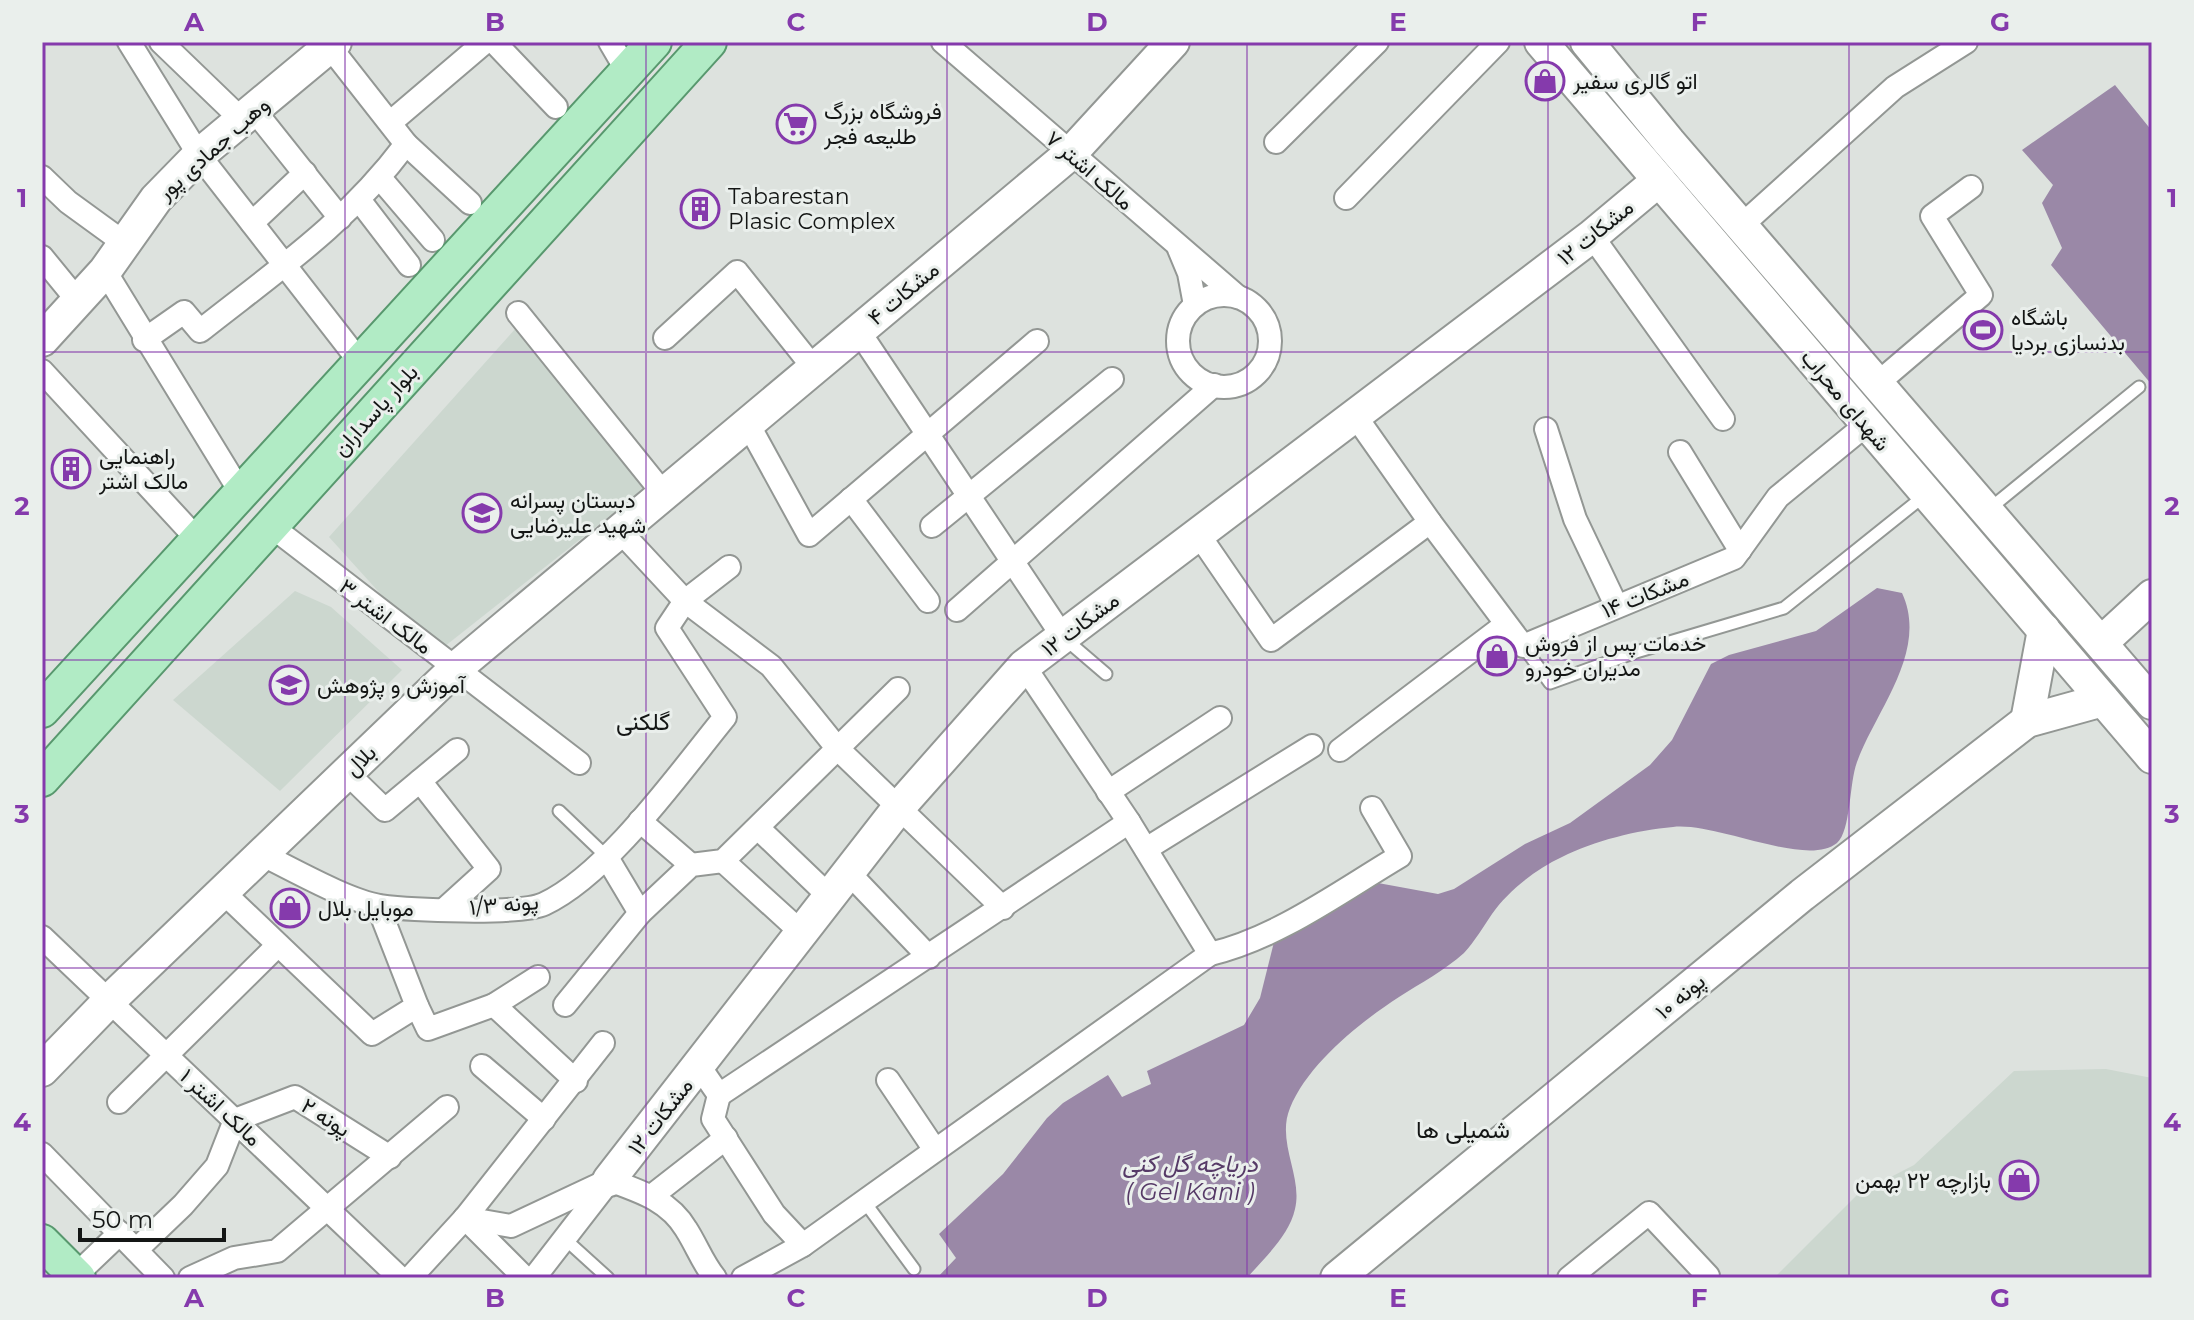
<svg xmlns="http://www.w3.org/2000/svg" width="2194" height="1320" viewBox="0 0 2194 1320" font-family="Montserrat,Vazirmatn,sans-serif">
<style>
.built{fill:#ccd7cf}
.water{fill:#9a88a7}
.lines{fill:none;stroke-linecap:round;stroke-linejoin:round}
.lane-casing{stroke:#939794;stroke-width:15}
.street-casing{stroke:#939794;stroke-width:26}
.secondary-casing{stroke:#939794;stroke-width:36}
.primary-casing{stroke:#58986e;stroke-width:38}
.lane{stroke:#fff;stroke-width:11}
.street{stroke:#fff;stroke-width:22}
.secondary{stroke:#fff;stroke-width:32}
.primary{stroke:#b1ebc5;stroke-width:34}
.grid{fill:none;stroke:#853aac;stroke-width:2;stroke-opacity:0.55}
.labels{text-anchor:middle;stroke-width:6;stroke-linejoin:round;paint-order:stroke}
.poi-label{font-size:22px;fill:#141615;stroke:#eaefec;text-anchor:start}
.street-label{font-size:22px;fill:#141615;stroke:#eaefec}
.neighbourhood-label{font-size:24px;fill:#141615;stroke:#eaefec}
.water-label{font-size:24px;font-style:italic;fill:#563a67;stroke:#eaefec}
.neatline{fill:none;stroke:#853aac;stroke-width:3}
.grid-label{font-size:26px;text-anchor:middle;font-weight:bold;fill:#853aac}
</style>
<rect width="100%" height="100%" fill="#dde2de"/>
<!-- built -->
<g class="built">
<path d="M516,328L644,489L435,654L329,537Z"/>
<path d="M295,591L331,607L402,670L280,791L173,700Z"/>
<path d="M2106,1069L2152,1078V1278H1774L1858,1194L1914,1165L2014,1071Z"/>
</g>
<!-- water -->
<g class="water">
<path d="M2115,85L2152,131V385L2051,265L2062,248L2042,203L2053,185L2022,150Z"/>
<path d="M1877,588L1902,593C1929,651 1876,710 1857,762C1849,783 1851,831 1837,843C1806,868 1717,822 1673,827C1637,830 1594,841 1562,857C1536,869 1508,891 1492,914C1483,927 1475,941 1464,953C1445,970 1421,983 1399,997C1359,1023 1308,1064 1290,1108C1276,1142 1303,1176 1295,1209C1289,1236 1264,1258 1247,1278H937L956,1258L939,1234L1003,1174L1047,1118L1063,1103L1108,1075L1122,1097L1151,1084L1147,1071L1244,1025L1260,998L1274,942L1378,883L1438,894L1454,889L1525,844L1570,823L1650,765L1672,740L1711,664L1729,655L1816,631Z"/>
</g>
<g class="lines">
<defs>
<g id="lane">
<path d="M1988,510L2139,387"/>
<path d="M1064,638L1106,674"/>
<path d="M1523,646L1550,683L1636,652L1784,608L1924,496"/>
<path d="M559,811L606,856"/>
<path d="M864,1201L914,1269"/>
<path d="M565,1239L608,1278"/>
</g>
<g id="street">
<path d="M129,42L199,155L360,362"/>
<path d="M161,42L242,120"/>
<path d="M326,42L406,144L470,203"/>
<path d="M494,42L556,107"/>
<path d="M610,42L627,71"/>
<path d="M943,42L1238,297"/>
<path d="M254,110L340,218"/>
<path d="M391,122L485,42"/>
<path d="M1276,142L1377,42"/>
<path d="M42,177L68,202L123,242"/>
<path d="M380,178L433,240"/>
<path d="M1346,198L1498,42"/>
<path d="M360,201L409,265"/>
<path d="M252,223L305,173"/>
<path d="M1741,226L1895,87L1966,42"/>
<path d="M1592,236L1723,419"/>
<path d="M1179,249L1189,273L1195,305"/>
<path d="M42,257L78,301"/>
<path d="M105,271L241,493"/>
<circle cx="1224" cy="341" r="46"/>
<path d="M518,313L663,493"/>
<path d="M858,330L1063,637"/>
<path d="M665,338L737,272L813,367"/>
<path d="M144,340L184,312L200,331C277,270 346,224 406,144"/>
<path d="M42,371L198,540"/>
<path d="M1879,382L1981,295L1932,216L1971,187"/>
<path d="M747,422L809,535L1037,341"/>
<path d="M1546,429L1575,519L1616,605"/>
<path d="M1680,452L1740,550"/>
<path d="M851,499L928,601"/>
<path d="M1430,522L1523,646L1734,558L1778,497L1867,424"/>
<path d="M271,526L579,763"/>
<path d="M932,526L1112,379"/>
<path d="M619,530L685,601L771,666L838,749L1003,908"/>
<path d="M1199,535L1271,640L1430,522L1354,414"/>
<path d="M957,610L1214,385"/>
<path d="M1340,750L1505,625"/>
<path d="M346,772L385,810L457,750"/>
<path d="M420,781L489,869L446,908"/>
<path d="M1108,792L1220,718"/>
<path d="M640,821L691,865"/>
<path d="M759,829L829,896"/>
<path d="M1146,849L1312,746"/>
<path d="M263,855C294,870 348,901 380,906C409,910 520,915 544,904C608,874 680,772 725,717L667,628L685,601L729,567"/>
<path d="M606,856L640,913L691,865L723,861L898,689"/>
<path d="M723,861L801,932"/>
<path d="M848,872L929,957"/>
<path d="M223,892L372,1034L417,1006L378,906"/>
<path d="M42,937L400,1278"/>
<path d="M1210,954C1278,938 1341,891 1400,856L1372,808"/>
<path d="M494,1005L576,1081"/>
<path d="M565,1005L640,913"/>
<path d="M417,1006L428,1029L494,1005L538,977"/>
<path d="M482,1066L544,1119"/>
<path d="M699,1066L719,1095L1129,822"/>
<path d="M888,1080L935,1150"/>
<path d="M719,1095L713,1119L774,1214L803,1245"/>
<path d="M119,1102L278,945"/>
<path d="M42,1154L163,1278"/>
<path d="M609,1180C639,1191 669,1200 686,1229C697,1246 702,1262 715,1278"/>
<path d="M653,1195L726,1138"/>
<path d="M465,1218L511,1226L609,1180"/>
<path d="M465,1218L525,1278"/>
<path d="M136,1250L183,1205L217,1166L235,1120L295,1097L390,1157"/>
<path d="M76,1275L120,1233"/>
<path d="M190,1278L234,1258L277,1251L447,1107"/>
<path d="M410,1278L465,1218L603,1043"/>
<path d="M534,1278L606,1185"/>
<path d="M743,1278L803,1245L1210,954L1129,822L1024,666"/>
<path d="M1569,1278L1649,1213L1708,1276L1705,1278"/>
</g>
<g id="secondary">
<path d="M1541,42L2152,757"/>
<path d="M1587,42L1669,142L2152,703"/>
<path d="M42,340L105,271L156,199L199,155L335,42"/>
<path d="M2101,643L2152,596"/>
<path d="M2027,721L2044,630"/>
<path d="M42,1070L110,1000L455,669L1071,153L1173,42"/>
<path d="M609,1180L900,806L1024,666L1592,236L1659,180"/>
<path d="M1337,1278L1802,895L2027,721L2103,700"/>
</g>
<g id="primary">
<path d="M42,710L654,42"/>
<path d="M42,779L709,42"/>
<path d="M42,1242L78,1278"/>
</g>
</defs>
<!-- lane casing -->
<use href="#lane" class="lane-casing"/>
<!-- street casing -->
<use href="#street" class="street-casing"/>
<!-- secondary casing -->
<use href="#secondary" class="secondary-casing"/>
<!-- primary casing -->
<use href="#primary" class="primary-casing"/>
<!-- lane -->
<use href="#lane" class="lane"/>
<!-- street -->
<use href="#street" class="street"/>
<!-- secondary -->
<use href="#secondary" class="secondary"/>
<!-- primary -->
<use href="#primary" class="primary"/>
</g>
<!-- grid -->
<path class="grid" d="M345,42V1278M646,42V1278M947,42V1278M1247,42V1278M1548,42V1278M1849,42V1278M42,352H2152M42,660H2152M42,968H2152"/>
<!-- icons -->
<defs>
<symbol id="shop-ring" viewBox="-11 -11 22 22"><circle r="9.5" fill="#eaefec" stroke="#853aac" stroke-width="1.5"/><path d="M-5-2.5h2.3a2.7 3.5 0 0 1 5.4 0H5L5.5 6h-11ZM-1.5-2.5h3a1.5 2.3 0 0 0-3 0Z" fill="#853aac"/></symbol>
<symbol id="supermarket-ring" viewBox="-11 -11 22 22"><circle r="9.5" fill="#eaefec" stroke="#853aac" stroke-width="1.5"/><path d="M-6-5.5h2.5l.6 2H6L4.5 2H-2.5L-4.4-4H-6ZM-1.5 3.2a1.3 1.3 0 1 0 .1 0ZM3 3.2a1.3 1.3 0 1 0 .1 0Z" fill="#853aac"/></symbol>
<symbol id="building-ring" viewBox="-11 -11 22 22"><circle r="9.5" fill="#eaefec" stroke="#853aac" stroke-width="1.5"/><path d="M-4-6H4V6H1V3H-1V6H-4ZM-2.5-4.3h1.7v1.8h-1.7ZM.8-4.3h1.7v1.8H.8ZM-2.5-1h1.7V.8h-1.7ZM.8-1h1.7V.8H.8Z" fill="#853aac"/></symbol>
<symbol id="stadium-ring" viewBox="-11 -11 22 22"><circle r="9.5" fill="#eaefec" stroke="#853aac" stroke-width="1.5"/><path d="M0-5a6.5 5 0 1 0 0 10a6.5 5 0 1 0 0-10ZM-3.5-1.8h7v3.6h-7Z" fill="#853aac"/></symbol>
<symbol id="school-ring" viewBox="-11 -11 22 22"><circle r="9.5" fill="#eaefec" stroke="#853aac" stroke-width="1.5"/><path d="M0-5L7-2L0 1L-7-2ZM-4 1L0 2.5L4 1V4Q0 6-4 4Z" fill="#853aac"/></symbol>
<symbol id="university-ring" viewBox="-11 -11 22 22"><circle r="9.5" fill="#eaefec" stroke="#853aac" stroke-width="1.5"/><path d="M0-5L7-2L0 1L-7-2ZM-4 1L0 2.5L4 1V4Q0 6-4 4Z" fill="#853aac"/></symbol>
</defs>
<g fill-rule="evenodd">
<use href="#shop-ring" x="1523" y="59" width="44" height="44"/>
<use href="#supermarket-ring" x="774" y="102" width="44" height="44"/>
<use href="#building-ring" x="678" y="187" width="44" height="44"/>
<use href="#stadium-ring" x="1961" y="308" width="44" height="44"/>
<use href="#building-ring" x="49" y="447" width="44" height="44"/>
<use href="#school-ring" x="460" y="491" width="44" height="44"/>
<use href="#shop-ring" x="1475" y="634" width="44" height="44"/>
<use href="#university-ring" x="267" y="663" width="44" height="44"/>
<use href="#shop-ring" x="268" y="886" width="44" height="44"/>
<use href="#shop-ring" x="1997" y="1158" width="44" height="44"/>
</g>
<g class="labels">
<!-- poi labels -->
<g class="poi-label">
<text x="1573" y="89">اتو گالری سفیر</text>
<text x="824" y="119">فروشگاه بزرگ<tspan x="824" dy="25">طلیعه فجر</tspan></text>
<text x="728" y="204">Tabarestan<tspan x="728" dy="25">Plasic Complex</tspan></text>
<text x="2011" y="325">باشگاه<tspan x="2011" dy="25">بدنسازی بردیا</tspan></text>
<text x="99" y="464">راهنمایی<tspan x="99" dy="25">مالک اشتر</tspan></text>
<text x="510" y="508">دبستان پسرانه<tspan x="510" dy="25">شهید علیرضایی</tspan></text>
<text x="1525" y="651">خدمات پس از فروش<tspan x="1525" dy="25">مدیران خودرو</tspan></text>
<text x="317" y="693">آموزش و پژوهش</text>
<text x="318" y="916">موبایل بلال</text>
<text x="1991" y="1188" text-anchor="end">بازارچه ۲۲ بهمن</text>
</g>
<!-- street labels -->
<g class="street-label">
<text transform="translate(213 148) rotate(-42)" y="8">وهب جمادی پور</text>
<text transform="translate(1090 170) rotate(41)" y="8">مالک اشتر ۷</text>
<text transform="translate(1595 232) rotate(-39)" y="8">مشکات ۱۲</text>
<text transform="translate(903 293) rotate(-40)" y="8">مشکات ۴</text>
<text transform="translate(1846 400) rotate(50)" y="8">شهدای محراب</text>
<text transform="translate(375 410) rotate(-48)" y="8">بلوار پاسداران</text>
<text transform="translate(1645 594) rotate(-22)" y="8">مشکات ۱۴</text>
<text transform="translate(386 616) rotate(37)" y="8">مالک اشتر ۳</text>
<text transform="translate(1080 624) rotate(-37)" y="8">مشکات ۱۲</text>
<text transform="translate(360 760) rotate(-44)" y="8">بلال</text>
<text transform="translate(504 904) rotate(-5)" y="8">پونه ۱/۳</text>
<text transform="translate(1680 996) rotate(-40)" y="8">پونه ۱۰</text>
<text transform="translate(221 1107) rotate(43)" y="8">مالک اشتر ۱</text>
<text transform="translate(660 1116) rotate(-52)" y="8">مشکات ۱۲</text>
<text transform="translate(326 1117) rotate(32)" y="8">پونه ۲</text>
</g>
<!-- neighbourhood labels -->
<g class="neighbourhood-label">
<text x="643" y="730">گلکنی</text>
<text x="1463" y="1138">شمیلی ها</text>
</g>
<!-- water labels -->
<g class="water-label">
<text x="1190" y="1172">دریاچه گل کنی<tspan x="1190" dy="28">( Gel Kani )</tspan></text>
</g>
</g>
<!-- border -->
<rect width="2194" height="1320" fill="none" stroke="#eaefec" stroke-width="88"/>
<!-- scale -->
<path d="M80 1228v12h144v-12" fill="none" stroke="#141615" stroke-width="4"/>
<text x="92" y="1228" font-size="24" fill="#141615" stroke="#eaefec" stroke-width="6" paint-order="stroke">50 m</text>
<rect x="44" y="44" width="2106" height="1232" class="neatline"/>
<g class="grid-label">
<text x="194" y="31">A</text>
<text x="495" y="31">B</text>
<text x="796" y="31">C</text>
<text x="1097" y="31">D</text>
<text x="1398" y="31">E</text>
<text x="1699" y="31">F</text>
<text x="2000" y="31">G</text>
<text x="22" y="207">1</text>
<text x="2172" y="207">1</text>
<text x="22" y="515">2</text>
<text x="2172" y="515">2</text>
<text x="22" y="823">3</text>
<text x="2172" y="823">3</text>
<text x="22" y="1131">4</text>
<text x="2172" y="1131">4</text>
<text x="194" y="1307">A</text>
<text x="495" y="1307">B</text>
<text x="796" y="1307">C</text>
<text x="1097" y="1307">D</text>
<text x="1398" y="1307">E</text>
<text x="1699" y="1307">F</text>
<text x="2000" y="1307">G</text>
</g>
</svg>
